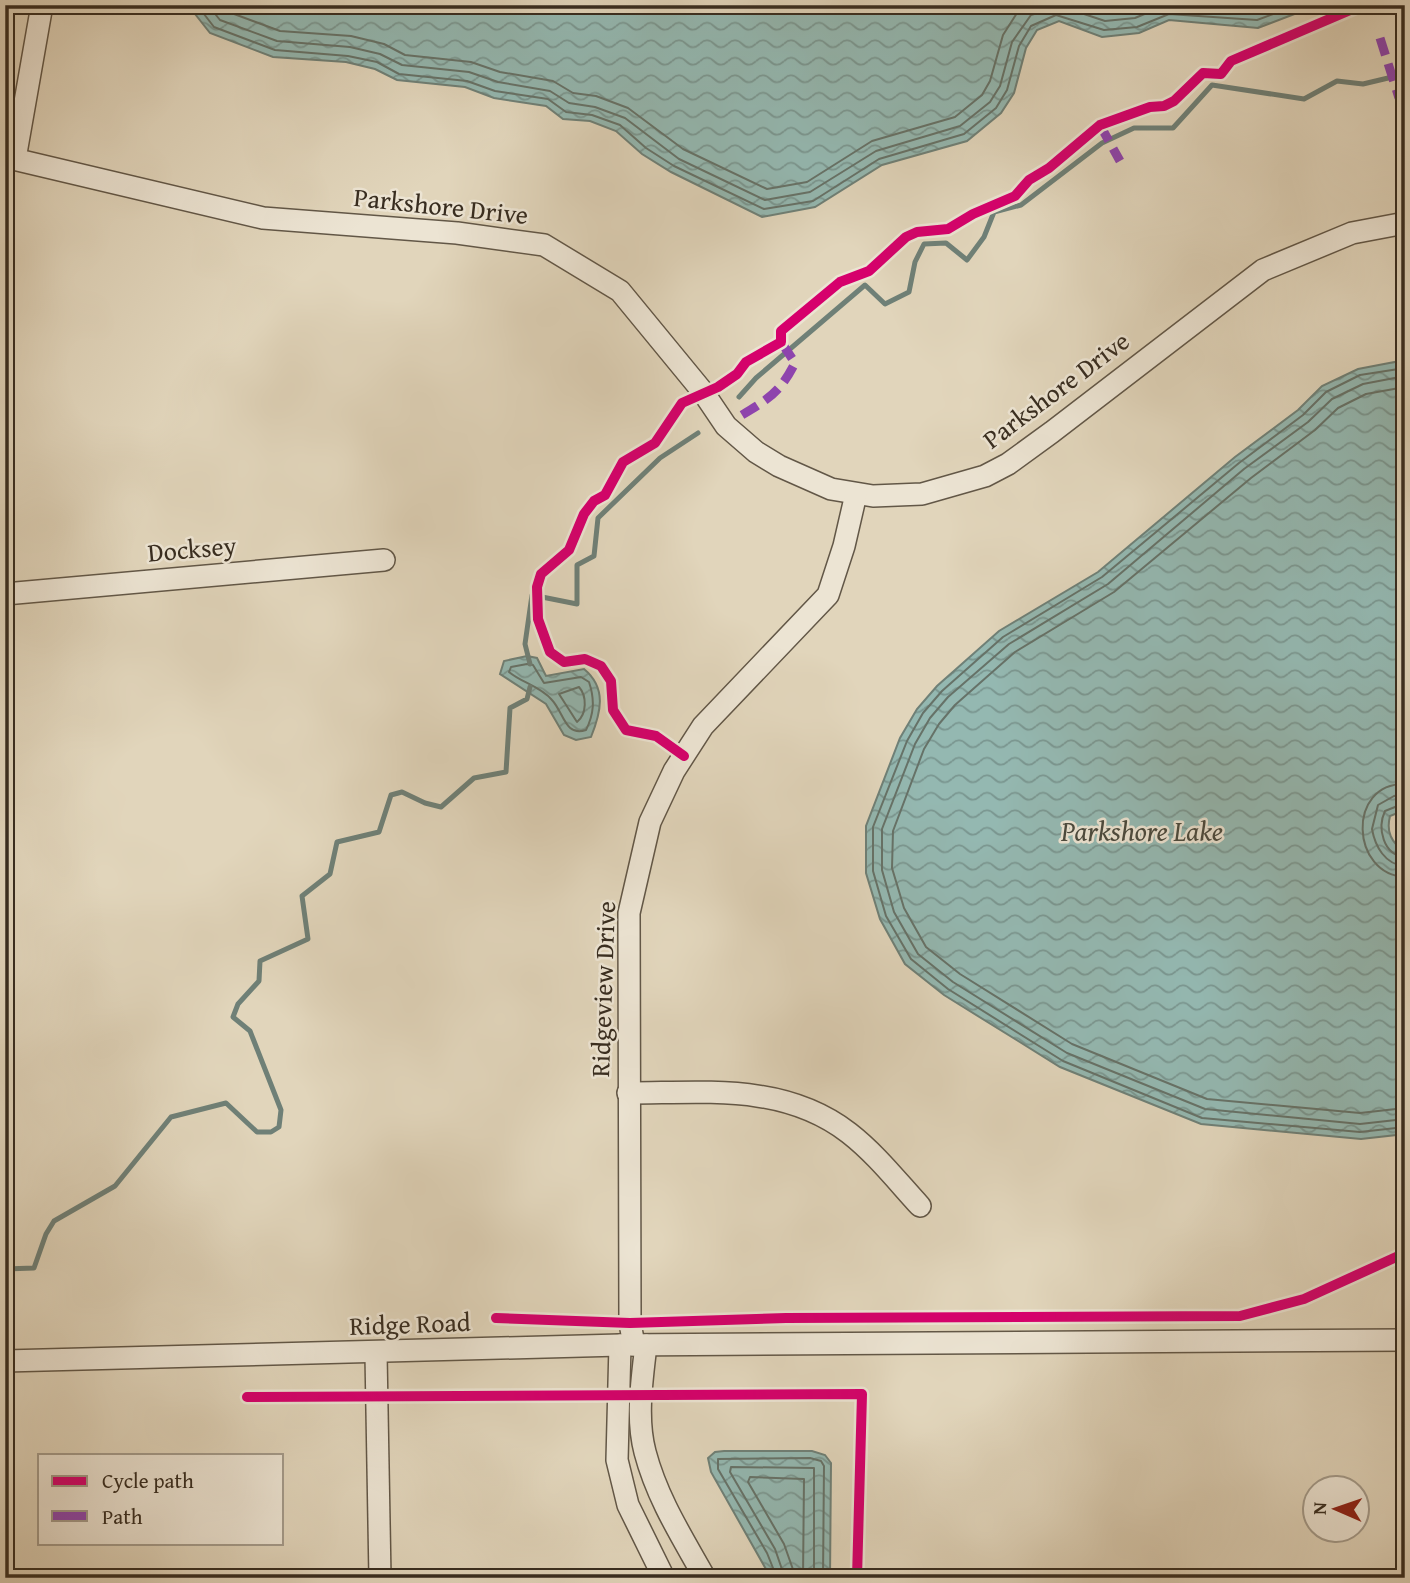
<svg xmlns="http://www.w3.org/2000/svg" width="1410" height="1583" viewBox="0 0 1410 1583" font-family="'Gentium Book Plus',serif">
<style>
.water{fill:url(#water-waves);stroke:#6f8077;stroke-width:2}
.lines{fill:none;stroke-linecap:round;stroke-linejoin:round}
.shore{stroke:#667268;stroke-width:2}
.stream{stroke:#6f8077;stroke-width:5}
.minor-casing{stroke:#625747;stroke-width:24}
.minor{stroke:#ece4d3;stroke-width:21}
.quiet{stroke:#8e44ad;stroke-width:9;stroke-dasharray:18 9;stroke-linecap:butt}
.cycleway-casing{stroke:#ece4d3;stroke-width:15}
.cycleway{stroke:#d6006c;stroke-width:10}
.labels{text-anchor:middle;stroke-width:5;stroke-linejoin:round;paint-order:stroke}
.street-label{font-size:26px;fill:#382d20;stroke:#ece4d3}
.water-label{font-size:28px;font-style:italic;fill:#4a493d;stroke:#ece4d3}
</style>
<defs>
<pattern id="water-waves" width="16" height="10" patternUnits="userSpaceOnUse" patternTransform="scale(1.75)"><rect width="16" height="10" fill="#94b8b1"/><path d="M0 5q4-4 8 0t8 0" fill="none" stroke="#7a9690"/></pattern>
</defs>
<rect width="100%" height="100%" fill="#e1d5bb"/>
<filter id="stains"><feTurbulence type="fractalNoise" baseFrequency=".00286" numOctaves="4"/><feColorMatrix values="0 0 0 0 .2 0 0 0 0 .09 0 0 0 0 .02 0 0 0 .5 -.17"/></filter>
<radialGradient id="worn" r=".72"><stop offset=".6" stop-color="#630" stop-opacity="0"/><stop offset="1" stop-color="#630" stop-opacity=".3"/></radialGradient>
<!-- water -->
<g class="water">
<path d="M188,5H1318L1258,28L1169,20L1139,33L1102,37L1059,21L1037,30L1026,48L1014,93L1001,113L967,141L882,165L815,207L762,217L671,172L642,154L616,131L590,121L563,119L546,106L494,98L465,87L397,80L375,69L346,62L273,57L210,33Z"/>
<path d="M1405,360V810L1390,816C1386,832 1391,842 1405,852V1134L1361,1139L1201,1124L1060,1067L944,995L905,964L880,919L866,873V826L900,738L917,709L937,686L999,631L1098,572L1235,457L1298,410L1322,386L1358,369Z"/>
<path d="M527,656L537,658L546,676L584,669C607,688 601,712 591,737L576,740L564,735L546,704L500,674L504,661Z"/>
<path d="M724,1451H812L825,1455L831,1463L830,1578H771L711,1472L708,1458L715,1452Z"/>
</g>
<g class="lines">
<!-- shore -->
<g class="shore">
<path d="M197,5L214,27L275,50L348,56L377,62L399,74L467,81L495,91L548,99L566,112L592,115L620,125L646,148L674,166L764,209L813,201L879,159L964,134L996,108L1007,90L1019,46L1031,26L1056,15L1104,30L1137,27L1169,14L1257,20L1298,5"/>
<path d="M208,5L220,20L277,41L350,47L380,54L402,65L469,72L498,82L550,91L569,103L595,107L625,118L679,159L765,200L810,192L876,151L960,126L990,102L1000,86L1012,42L1031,15L1060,6L1105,21L1135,18L1166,5"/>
<path d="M221,5L226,11L280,31L351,36L384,44L405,55L471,62L500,72L553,81L573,93L596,96L628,108L683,149L767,189L807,182L872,141L955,117L982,95L990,81L1003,35L1017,13L1028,5"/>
<path d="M1202,5L1255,11L1273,5"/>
<path d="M1405,368L1360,375L1326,392L1303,415L1239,463L1102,577L1003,637L942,691L923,713L907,741L873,827V871L886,916L911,959L948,989L1063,1061L1202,1118L1360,1132L1405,1127"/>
<path d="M1405,376L1363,384L1332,399L1308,422L1244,469L1108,584L1009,644L948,697L930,718L915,744L882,829V870L894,912L918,954L953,982L1067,1053L1205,1109L1360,1124L1405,1119"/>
<path d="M1405,387L1366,394L1338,408L1315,430L1251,478L1114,592L1015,652L955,705L939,724L924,749L893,831L892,868L904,908L926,947L960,974L1072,1044L1207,1099L1360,1113L1405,1108"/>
<path d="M527,664L533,665L544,683L581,677L589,682C595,700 594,714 586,730C565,737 564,713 552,700C540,686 522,683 509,672L511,667Z"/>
<path d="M579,687C587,696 587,714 577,722L559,694Z"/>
<path d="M1405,784C1346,783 1351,875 1405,877"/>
<path d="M1405,794L1394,796L1378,805L1372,829C1375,846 1385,865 1405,866"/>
<path d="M1405,803L1385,811C1377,828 1383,855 1405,857"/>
<path d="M777,1578L767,1553L718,1469V1459L810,1458L821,1461L824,1466L823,1578"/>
<path d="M785,1578L775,1549L730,1472L731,1467L814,1468V1578"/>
<path d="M796,1578L784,1544L748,1482L750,1477L804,1479L803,1578"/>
</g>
<!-- stream -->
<g class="stream">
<path d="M739,397L756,378L865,285L885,304L909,292L915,262L924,244L946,243L967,260L984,237L994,212L1021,205L1102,143L1134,128H1173L1212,85L1304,99L1337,81L1363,84L1405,74"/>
<path d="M530,664L525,644L532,595L577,604V565L594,556L598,518L660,458L698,433"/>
<path d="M5,1269L34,1268L46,1234L54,1221L115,1186L171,1117L226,1103L257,1132H271L279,1127L281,1110L250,1031L233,1017L238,1004L259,981L260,961L308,939L302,896L330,874L337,842L379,832L391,795L402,792L425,803L441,807L474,778L506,772L510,708L527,699L530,687"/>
</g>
<defs>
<g id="minor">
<path d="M5,157L263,218L457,233L544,245L620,291L703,392L726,426L756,452L779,466L831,489L873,496L922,494L985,476L1008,464L1052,432L1263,270L1352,233L1405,223"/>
<path d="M15,159L42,5"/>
<path d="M5,594L384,560"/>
<path d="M628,1093C706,1093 784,1083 849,1133C876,1154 897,1181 920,1206"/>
<path d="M620,1345L617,1460L628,1505L664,1578"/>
<path d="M634,1345L630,1323L629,913L650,822L674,771L703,726L828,595L844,546L856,494"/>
<path d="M646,1345C642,1380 636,1418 645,1452C657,1498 682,1537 705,1578"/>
<path d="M376,1354L380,1578"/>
<path d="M5,1361L620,1345L1405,1340"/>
</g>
</defs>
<!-- minor casing -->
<use href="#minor" class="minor-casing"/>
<!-- minor -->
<use href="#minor" class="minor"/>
<!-- quiet -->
<g class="quiet">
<path d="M1380,38L1399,98"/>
<path d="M1100,125L1120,161"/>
<path d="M742,415C769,399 781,391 795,363L781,342"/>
</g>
<defs>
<g id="cycleway">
<path d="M684,756L656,736L626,730L613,710L611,681L601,666L585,659L564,662L550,652L538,619L537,587L541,574L569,550L584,514L594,501L605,495L623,462L655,443L682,403L718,387L737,374L746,362L781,342V331L840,282L869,271L906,237L917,232L948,229L973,214L1015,196L1029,180L1049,168L1100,125L1150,107L1164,106L1174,101L1203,73L1221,74L1231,61L1362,5"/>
<path d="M496,1318L630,1323L786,1318L1240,1316L1304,1299L1405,1253"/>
<path d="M247,1397L862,1394L857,1578"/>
</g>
</defs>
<!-- cycleway casing -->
<use href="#cycleway" class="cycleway-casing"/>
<!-- cycleway -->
<use href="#cycleway" class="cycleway"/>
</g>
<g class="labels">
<!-- street labels -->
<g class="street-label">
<text transform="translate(441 206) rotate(6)" y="9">Parkshore Drive</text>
<text transform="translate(1056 390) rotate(-37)" y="9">Parkshore Drive</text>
<text transform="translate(192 549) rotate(-5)" y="9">Docksey</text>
<text transform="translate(603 989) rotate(-88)" y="9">Ridgeview Drive</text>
<text transform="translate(410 1324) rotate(-2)" y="9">Ridge Road</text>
</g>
<!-- water labels -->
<g class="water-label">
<text x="1142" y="841">Parkshore Lake</text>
</g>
</g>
<!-- margin -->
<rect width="1410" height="1583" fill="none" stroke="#e1d5bb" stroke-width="28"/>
<rect x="7" y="7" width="1396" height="1569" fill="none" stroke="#382d20" stroke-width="3.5"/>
<rect x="14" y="14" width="1382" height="1555" fill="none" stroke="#382d20" stroke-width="2"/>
<!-- legend -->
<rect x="38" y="1454" width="245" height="91" fill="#ece4d3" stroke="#a49b8b" stroke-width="2"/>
<rect x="52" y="1476" width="35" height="10" fill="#d6006c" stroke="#a49b8b" stroke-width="2"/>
<text x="102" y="1488" font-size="21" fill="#382d20">Cycle path</text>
<rect x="52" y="1511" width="35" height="10" fill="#8e44ad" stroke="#a49b8b" stroke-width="2"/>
<text x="102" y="1524" font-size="21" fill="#382d20">Path</text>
<!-- north arrow -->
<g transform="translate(1336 1509) rotate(272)"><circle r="33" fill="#ece4d3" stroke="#a49b8b" stroke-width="2"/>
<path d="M0-5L12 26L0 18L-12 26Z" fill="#8f2418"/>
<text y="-10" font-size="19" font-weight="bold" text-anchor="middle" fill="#382d20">N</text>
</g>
<rect width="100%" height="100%" filter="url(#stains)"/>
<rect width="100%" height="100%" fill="url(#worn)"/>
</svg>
